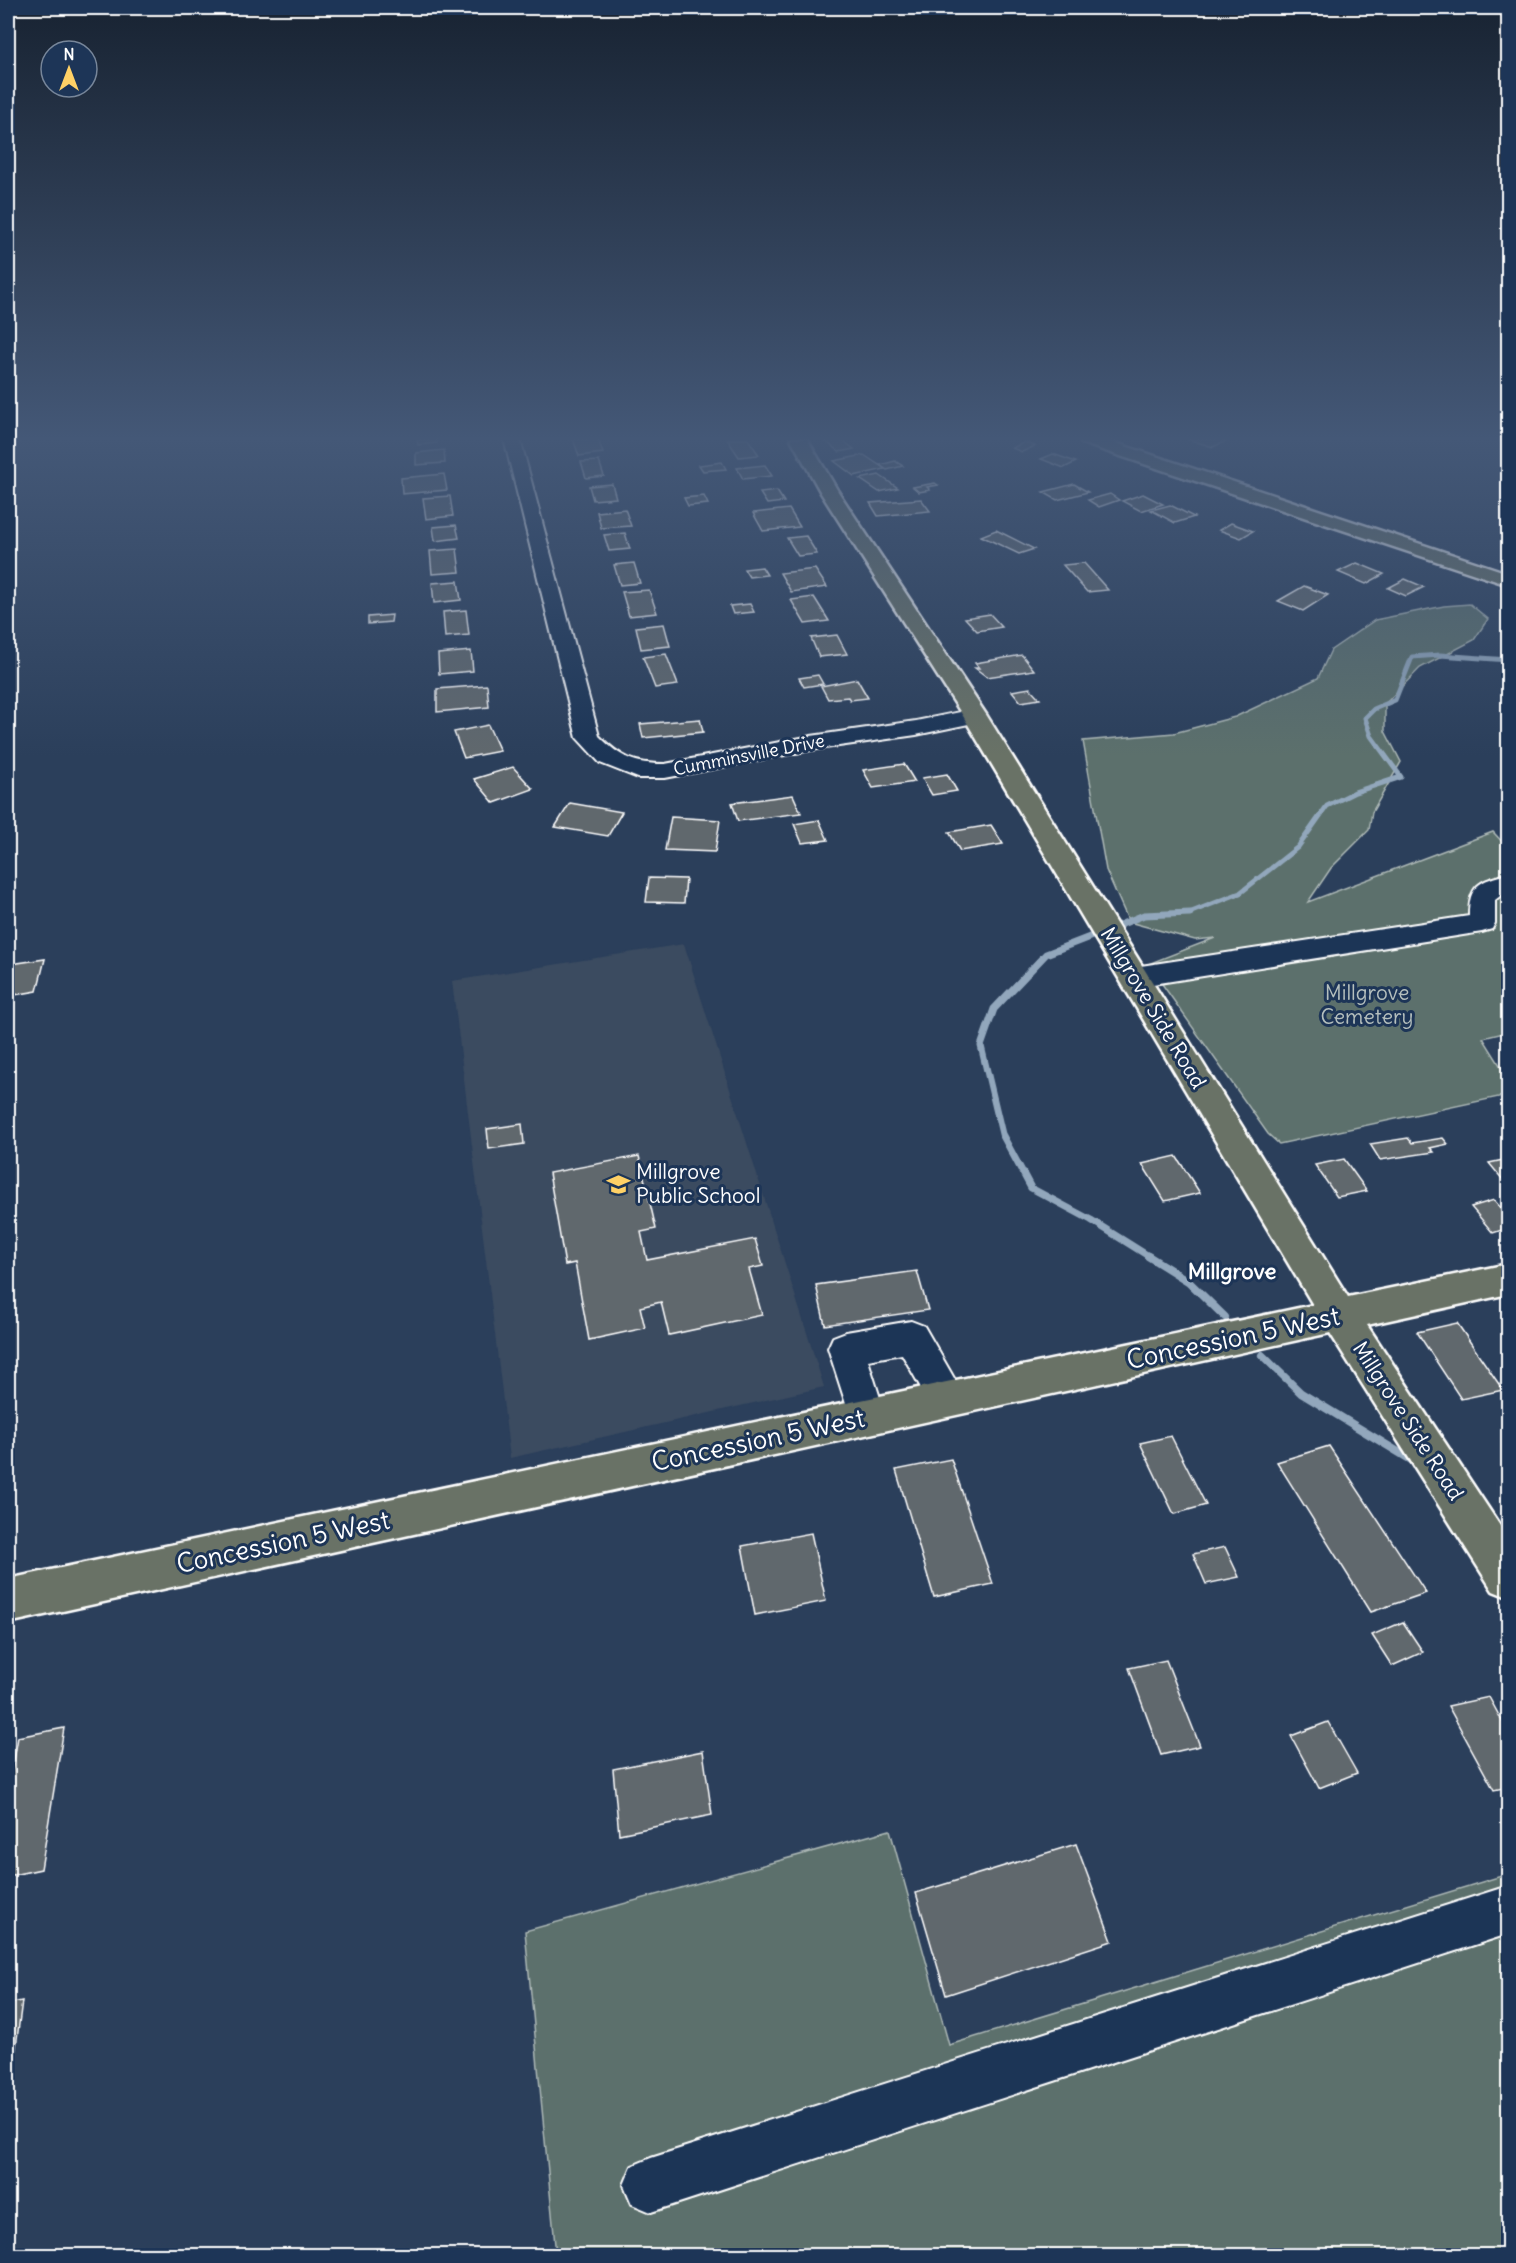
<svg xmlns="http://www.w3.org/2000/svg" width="1516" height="2263" viewBox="0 0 1516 2263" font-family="Delius,sans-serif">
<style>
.built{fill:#3b4b60}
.green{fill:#5b706c;stroke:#adb8b6;stroke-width:1.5}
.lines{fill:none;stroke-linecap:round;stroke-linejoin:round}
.stream-far2{stroke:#92a7bc;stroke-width:5}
.stream-far1{stroke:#92a7bc;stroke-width:7}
.stream{stroke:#92a7bc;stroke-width:8}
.building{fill:#61676d;stroke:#fff;stroke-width:1.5}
.minor-casing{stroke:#fff;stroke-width:4}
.major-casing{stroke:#fff;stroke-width:5}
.highway-casing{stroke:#fff;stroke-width:5}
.minor{fill:#1d3557;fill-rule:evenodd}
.major{fill:#697266;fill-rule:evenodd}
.highway{fill:#697266;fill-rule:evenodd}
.labels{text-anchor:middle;stroke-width:6;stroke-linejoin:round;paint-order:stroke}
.far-street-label{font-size:18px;fill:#fff;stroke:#1d3557}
.park-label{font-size:21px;fill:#b5bfbd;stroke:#1d3557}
.street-label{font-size:21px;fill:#fff;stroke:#1d3557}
.poi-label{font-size:21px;fill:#fff;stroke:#1d3557;text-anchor:start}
.neighbourhood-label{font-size:22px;font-weight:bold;fill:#fff;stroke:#1d3557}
.near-street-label{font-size:26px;fill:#fff;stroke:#1d3557}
</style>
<rect width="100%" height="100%" fill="#2b3f5b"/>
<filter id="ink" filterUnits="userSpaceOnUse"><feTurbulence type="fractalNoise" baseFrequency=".0167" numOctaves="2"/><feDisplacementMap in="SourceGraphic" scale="12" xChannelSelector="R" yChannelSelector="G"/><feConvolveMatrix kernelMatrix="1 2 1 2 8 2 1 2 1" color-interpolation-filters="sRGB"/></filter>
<g filter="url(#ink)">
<!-- built -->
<path class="built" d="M684,944L824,1387L510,1458L452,981Z"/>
<!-- green -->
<g class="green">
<path d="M1470,604L1488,619L1474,640L1420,668L1385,704V731L1401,762L1372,812L1369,830L1331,868L1308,902L1493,832L1508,848V1032L1483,1038L1508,1078V1095L1279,1144L1268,1134L1148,964L1215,938L1195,940L1129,922L1106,870L1083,741L1174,733L1235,717L1318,678L1331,650L1375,620L1444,606Z"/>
<path d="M890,1830L949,2045L1508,1874V2255H556L525,1931Z"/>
</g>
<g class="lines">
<!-- stream-far2 -->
<path class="stream-far2" d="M1161,914L1189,913L1240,893L1298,847L1327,806L1355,792L1401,777L1371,736L1365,718L1374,709L1395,700L1412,657L1440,655L1508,660"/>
<!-- stream-far1 -->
<g class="stream-far1">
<path d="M1110,929L1144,915L1190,913"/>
<path d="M1100,933L1046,954L994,1009L981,1046L1002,1134L1031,1188L1091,1220L1150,1257"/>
</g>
<!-- stream -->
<g class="stream">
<path d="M1148,1256L1188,1281L1225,1317"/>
<path d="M1262,1355L1301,1393L1413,1461"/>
</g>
</g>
<!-- building -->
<g class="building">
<path d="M417,439H437V443L418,445Z"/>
<path d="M573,439H598L603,453L579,456Z"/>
<path d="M727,439H748L759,455L739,457Z"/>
<path d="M841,439L854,449L839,452L824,440Z"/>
<path d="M1187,439H1220L1226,441L1213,447Z"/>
<path d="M1025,442L1035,446L1022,452L1012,448Z"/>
<path d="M444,450L445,463L416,465V453Z"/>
<path d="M1053,454L1076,462L1064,468L1041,459Z"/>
<path d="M864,455L885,469L854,476L834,461Z"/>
<path d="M599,461L604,476L586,478L581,462Z"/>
<path d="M895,461L903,466L887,470L880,465Z"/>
<path d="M722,462L726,469L703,471L699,465Z"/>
<path d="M765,465L772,476L743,479L737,468Z"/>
<path d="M444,474L447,490L402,494L401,478Z"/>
<path d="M879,475L898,488L879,492L860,479Z"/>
<path d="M935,483L938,485L927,487L930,490L919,492L913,487Z"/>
<path d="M612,484L616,498L593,500L589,486Z"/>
<path d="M1074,484L1088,492L1057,500L1043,492Z"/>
<path d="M777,491L784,502L767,504L760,493Z"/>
<path d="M1110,494L1119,500L1099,507L1088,500Z"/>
<path d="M1143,494L1163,504L1141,511L1122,501Z"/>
<path d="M450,496L453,516L426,519L423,498Z"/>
<path d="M704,496L708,504L688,506L684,498Z"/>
<path d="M921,499L930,511L878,516L870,503Z"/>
<path d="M1170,505L1194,517L1175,523L1151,510Z"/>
<path d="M625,509L631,526L601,528L597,512Z"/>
<path d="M789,509L800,527L763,531L753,513Z"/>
<path d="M1231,523L1253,531L1241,538L1219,530Z"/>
<path d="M456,525L459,538L435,541L433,527Z"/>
<path d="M996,530L1034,549L1019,554L981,536Z"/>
<path d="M625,533L630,549L609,551L604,535Z"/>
<path d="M806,536L817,554L798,556L787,538Z"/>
<path d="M457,549L460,572L432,574L430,551Z"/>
<path d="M634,563L640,583L620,585L614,565Z"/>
<path d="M1084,563L1108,590L1087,592L1063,565Z"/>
<path d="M1357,563L1384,574L1366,584L1338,572Z"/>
<path d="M762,567L767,575L749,577L744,569Z"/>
<path d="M815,569L827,587L791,592L780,573Z"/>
<path d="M1405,579L1424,587L1406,596L1388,588Z"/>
<path d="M458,581L461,600L434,603L432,583Z"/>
<path d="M1304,586L1328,595L1303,611L1278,601Z"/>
<path d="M649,590L657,613L629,616L622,592Z"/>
<path d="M814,597L829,621L805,624L791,600Z"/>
<path d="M750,604L754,612L733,614L730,606Z"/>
<path d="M466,610L469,635L445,637L443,612Z"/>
<path d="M990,614L1002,627L977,631L965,618Z"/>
<path d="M392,615L391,622L368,624V617Z"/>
<path d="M664,624L670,646L641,649L636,627Z"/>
<path d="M837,635L847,654L819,657L811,638Z"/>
<path d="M471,651L473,671L439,674L438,654Z"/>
<path d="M666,654L678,685L655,688L643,657Z"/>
<path d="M1022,655L1034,670L987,677L975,668H979L975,663Z"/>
<path d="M818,675L823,684L804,687L799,678Z"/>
<path d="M857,679L868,698L850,700L848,697L828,699L821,686Z"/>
<path d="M487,685L489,707L437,712V689Z"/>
<path d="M1030,688L1040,699L1021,702L1012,691Z"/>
<path d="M700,719L703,732L643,738L640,724Z"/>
<path d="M488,725L500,751L464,758L454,732Z"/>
<path d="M904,764L915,782L873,788L863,770Z"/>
<path d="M513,767L533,789L494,803L474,779Z"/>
<path d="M947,774L957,791L932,795L922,778Z"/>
<path d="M793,795L801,813L738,821L732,803Z"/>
<path d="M570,803L622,812L608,836L555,827Z"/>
<path d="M671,817L720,820L715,852L665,850Z"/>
<path d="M819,820L828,840L802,843L794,824Z"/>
<path d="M991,825L1003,844L960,851L949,832Z"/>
<path d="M649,878L686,879L684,903L646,902Z"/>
<path d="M45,959L37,991L8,996V978L11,964Z"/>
<path d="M522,1124L524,1144L489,1149L487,1129Z"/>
<path d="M1408,1138L1412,1143L1443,1138L1448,1144L1430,1148L1434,1152L1380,1160L1370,1144Z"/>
<path d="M639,1156L656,1229L641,1232L647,1260L755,1239L763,1266L749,1269L762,1315L669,1335L661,1302L640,1307L645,1328L589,1340L575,1263L565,1265L549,1173Z"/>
<path d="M1176,1156L1200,1193L1165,1201L1142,1164Z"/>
<path d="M1344,1159L1367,1191L1337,1197L1315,1165Z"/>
<path d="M1508,1159V1186L1489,1163Z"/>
<path d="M1494,1200L1508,1216V1228L1493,1233L1471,1207Z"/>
<path d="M917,1271L928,1310L825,1325L816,1285Z"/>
<path d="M1457,1323L1503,1390L1461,1399L1417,1332Z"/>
<path d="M1171,1436L1206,1505L1174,1514L1140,1443Z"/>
<path d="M1329,1446L1426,1593L1371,1612L1277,1462Z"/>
<path d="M951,1459L993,1584L934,1597L896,1470Z"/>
<path d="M811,1533L826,1601L755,1615L742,1546Z"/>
<path d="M1225,1547L1239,1577L1206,1584L1193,1554Z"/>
<path d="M1403,1622L1423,1652L1392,1666L1372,1635Z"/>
<path d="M1166,1660L1200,1746L1161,1755L1129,1668Z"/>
<path d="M1489,1697L1508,1732V1787L1494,1790L1448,1706Z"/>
<path d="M1328,1722L1357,1773L1319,1788L1291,1736Z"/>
<path d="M64,1728L41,1869L8,1876V1795L18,1737Z"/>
<path d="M703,1751L712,1815L619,1834L613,1769Z"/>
<path d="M1076,1844L1112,1941L946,1995L916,1893Z"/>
<path d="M22,2001L8,2107V2004Z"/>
</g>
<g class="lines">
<defs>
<g id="minor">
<path d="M504,439H520L599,736C621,758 634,764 665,764L811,736L916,721L975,709L983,711L986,716L983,721L916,735L811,750L665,778H638L600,763L577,738Z"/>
<path d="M1508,874V890L1495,900V923L1492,929L1482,932L1134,987L1124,984L1120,977L1124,970L1134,967L1469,916C1469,885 1479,881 1508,874Z"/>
<path d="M911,1321L924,1326L966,1399L960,1411L947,1416L934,1411L902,1354L868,1360L886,1417L880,1429L867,1434L854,1429L828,1348L833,1337L846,1332Z"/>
<path d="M1508,1886V1934L651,2212L632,2204L624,2185L632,2166L651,2158Z"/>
</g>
<path id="major" d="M791,439H807L839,493L987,716L1348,1297L1508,1264V1294L1367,1325L1508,1538V1597L1493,1591L1330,1333L8,1623V1579L1313,1305L963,716L821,493Z"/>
<path id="highway" d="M1079,439H1104L1508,573V585L1081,443Z"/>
</defs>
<!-- minor casing -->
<use href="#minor" class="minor-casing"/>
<!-- major casing -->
<use href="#major" class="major-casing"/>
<!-- highway casing -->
<use href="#highway" class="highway-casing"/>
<!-- minor -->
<use href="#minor" class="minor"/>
<!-- major -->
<use href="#major" class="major"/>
<!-- highway -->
<use href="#highway" class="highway"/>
</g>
</g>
<!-- sky -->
<linearGradient id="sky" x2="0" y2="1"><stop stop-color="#182332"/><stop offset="0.58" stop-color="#445877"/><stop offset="1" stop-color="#445877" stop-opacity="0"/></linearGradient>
<rect width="1516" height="756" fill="url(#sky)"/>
<!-- icons -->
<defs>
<symbol id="school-bare" viewBox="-9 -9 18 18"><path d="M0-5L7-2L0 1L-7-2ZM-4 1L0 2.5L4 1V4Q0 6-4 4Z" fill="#ffd166" stroke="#1d3557" stroke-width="2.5" paint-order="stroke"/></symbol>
</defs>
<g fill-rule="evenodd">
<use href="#school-bare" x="602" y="1168" width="33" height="33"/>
</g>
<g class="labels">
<!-- far-street labels -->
<g class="far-street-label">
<text transform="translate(749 755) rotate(-11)" y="6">Cumminsville Drive</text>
</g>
<!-- park labels -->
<g class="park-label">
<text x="1367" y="1000">Millgrove<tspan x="1367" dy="24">Cemetery</tspan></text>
</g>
<!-- street labels -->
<g class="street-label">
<text transform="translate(1153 1008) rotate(59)" y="7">Millgrove Side Road</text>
<text transform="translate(1408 1421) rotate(57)" y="7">Millgrove Side Road</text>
</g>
<!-- poi labels -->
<g class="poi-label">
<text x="636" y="1179">Millgrove<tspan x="636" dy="24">Public School</tspan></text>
</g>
<!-- neighbourhood labels -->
<g class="neighbourhood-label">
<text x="1232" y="1279">Millgrove</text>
</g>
<!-- near-street labels -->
<g class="near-street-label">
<text transform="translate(1233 1338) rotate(-12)" y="9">Concession 5 West</text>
<text transform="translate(758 1440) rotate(-12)" y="9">Concession 5 West</text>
<text transform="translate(283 1542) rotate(-12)" y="9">Concession 5 West</text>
</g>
</g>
<!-- margin -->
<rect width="1516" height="2263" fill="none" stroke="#1d3557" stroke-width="30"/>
<rect x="15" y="15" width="1486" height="2233" fill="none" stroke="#fff" stroke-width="2" filter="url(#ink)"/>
<!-- north arrow -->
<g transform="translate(69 69)"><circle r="28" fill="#1d3557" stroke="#77869a" stroke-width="1.5"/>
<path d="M0-4.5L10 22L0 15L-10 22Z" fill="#ffd166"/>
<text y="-9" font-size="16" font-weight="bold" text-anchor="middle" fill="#ffffff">N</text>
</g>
</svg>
